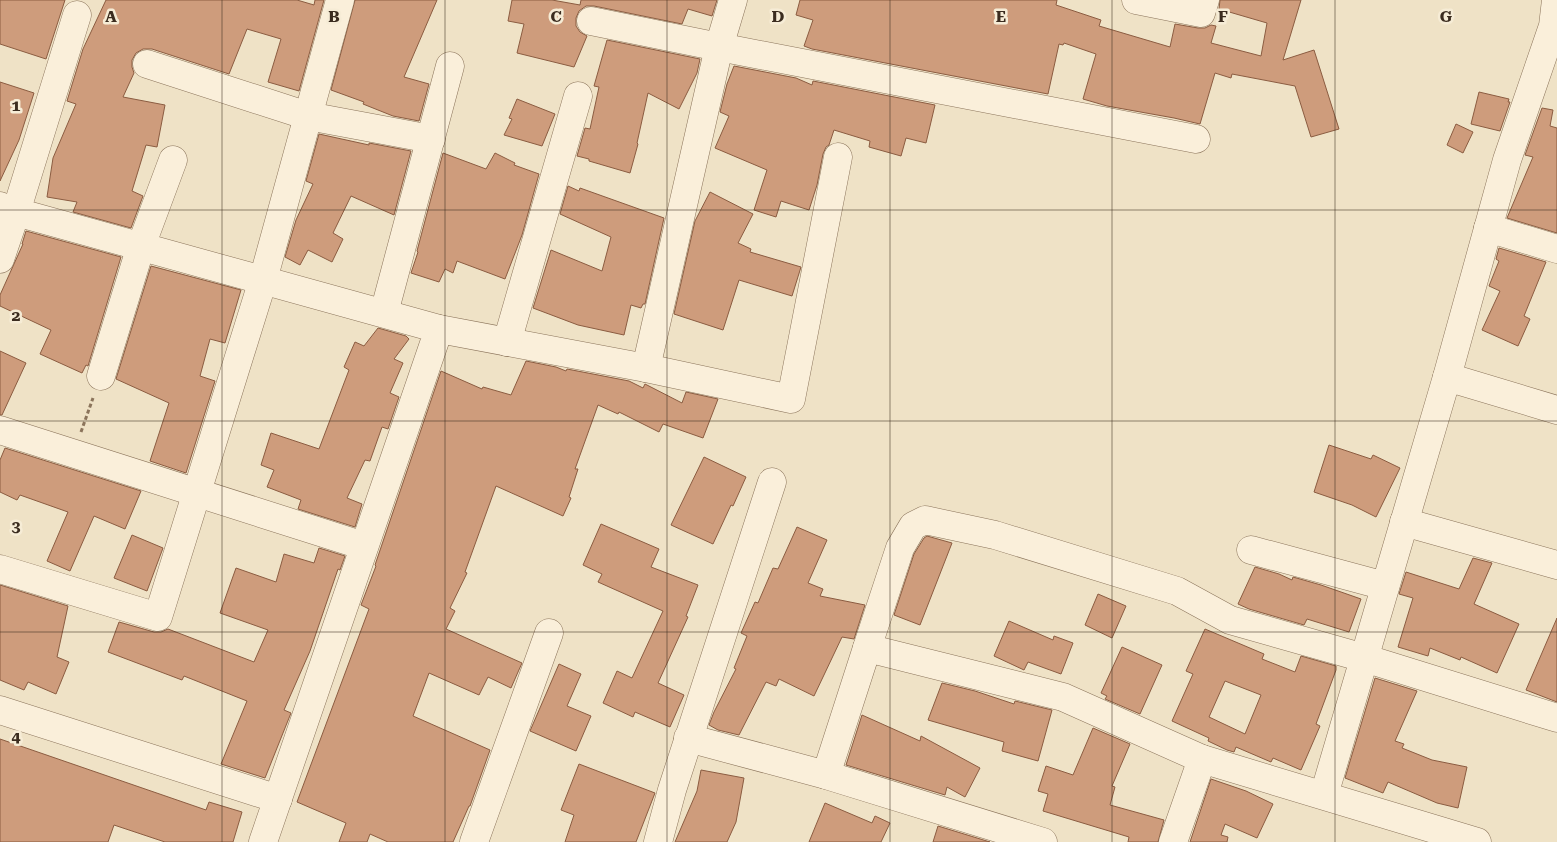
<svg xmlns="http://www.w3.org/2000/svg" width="1557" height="842" viewBox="0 0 1557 842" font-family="'Roboto Serif',serif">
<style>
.building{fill:#ce9c7c;stroke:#8b5c41;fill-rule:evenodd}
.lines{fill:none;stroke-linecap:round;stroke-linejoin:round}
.minor-casing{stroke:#8b745b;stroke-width:29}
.path{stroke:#8b745b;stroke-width:3;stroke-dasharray:4 2.5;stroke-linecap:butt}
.minor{stroke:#faefda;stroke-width:28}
.grid{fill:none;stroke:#3b2c1f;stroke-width:1;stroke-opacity:0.55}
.grid-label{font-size:16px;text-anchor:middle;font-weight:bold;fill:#3b2c1f;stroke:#f6ecd6;stroke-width:5;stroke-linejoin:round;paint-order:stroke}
</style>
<rect width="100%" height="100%" fill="#efe2c6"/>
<!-- building -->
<g class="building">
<path d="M0,0H65L46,59L0,44Z"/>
<path d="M106,0H297L314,5L315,0H324L299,91L268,82L281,39L247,29L229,74L152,49H143L136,53L132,60V67L134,73L123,97L165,105L157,147L146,145L132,191L143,196L131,228L73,212L77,202L47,197L53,158L76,104L67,101L83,49Z"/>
<path d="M355,0H437L404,77L429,84L419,121L393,116L363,104L364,102L331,90Z"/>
<path d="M512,0H552L580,5L581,0H717L712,16L688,9L682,24L594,6H586L579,11L576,18V26L580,32L587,36L574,67L517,53L524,24L508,21Z"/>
<path d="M800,0H1057L1056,5L1101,20L1099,26L1170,47L1175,24L1198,28H1205L1211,25L1216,26L1211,43L1261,56L1267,23L1219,9L1220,0H1301L1283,60L1314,50L1339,129L1311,137L1295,86L1232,74L1231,78L1215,73L1200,124L1174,118L1107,106L1083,99L1096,54L1064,43L1063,45L1059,44L1048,94L812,49L804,46L813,20L796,15Z"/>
<path d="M607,40L700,59L697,73L679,109L648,93L637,143L638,144L630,173L589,161V159L577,156L585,128L590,129L599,87L594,86Z"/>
<path d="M734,66L796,78L812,85L813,81L935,105L926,143L906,138L901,156L869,147L870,141L834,130L829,145L826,147L823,154L817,185L809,210L781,201L776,217L754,210L767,170L715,148L729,116L720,112L727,84Z"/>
<path d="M0,82L34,93L19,140L0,181Z"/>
<path d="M1479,92L1509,99L1508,102H1510L1500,131L1471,124Z"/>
<path d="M517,99L555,114L542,146L504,135L512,119L509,118Z"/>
<path d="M1542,108L1553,110L1550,126L1557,128V233L1507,218L1533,157L1525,155Z"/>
<path d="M1456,124L1473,132L1463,153L1447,145Z"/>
<path d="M319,134L369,145V143L411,151L394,215L351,196L333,233L343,239L332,262L308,250L300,265L285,257L296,220L313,184L306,181Z"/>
<path d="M443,153L486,169L495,153L515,163L514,165L539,174L522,235L505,279L457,261L453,273L445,269L439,282L411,273L418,252L417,251Z"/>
<path d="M568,186L579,191L580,188L664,218L645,304H643L641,308L631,305L624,335L578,325L533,308L551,250L602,271L611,237L560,214Z"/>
<path d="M710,192L753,214L738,243L751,249L750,252L801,267L792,296L739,280L723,330L674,314L695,221Z"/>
<path d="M26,231L121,257L88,366L86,365L82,373L40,354L51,330L0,306V295L23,244H22Z"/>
<path d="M1499,248L1546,262L1524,316L1530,319L1518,346L1482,330L1500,291L1489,286L1499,261L1496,259Z"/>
<path d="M151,266L241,290L225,343L210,339L200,376L215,381L186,473L150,461L169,403L116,379Z"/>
<path d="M378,328L406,336L409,339L394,359L403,363L390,393L399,397L388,429L382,427L370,461L365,460L347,498L362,504L355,527L298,509L301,500L267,487L274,470L261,465L271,433L319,449L349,370L344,367L355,342L364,346Z"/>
<path d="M0,351L26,363L2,415H0Z"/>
<path d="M526,361L556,367L566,371L567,369L629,381L643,388L645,384L682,403L686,392L718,399L703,438L663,424L659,432L619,412L618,414L598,405L575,469H578L569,497L571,498L563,516L496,486L465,572L467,573L450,608L455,611L446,629L522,663L518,672L511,688L488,677L479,695L429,673L413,716L490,750L470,806H469L453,842H388L370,834L367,842H339L346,823L297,802L369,609L361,605L376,566L375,565L441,371L482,389L483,387L511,395Z"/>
<path d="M1329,445L1371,459L1373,455L1400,468L1376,517L1352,505L1314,492Z"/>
<path d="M5,448L141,491L125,529L94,516L70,571L47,561L68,512L20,495L17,500L0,492V460Z"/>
<path d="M704,457L746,477L733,506L731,505L713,544L671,525Z"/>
<path d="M601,524L659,549L651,567L698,585L686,616L688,617L658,683L684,695L670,727L635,712L633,717L603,703L617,671L632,678L663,611L598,582L602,574L583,565Z"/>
<path d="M797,527L827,540L808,583L823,589L820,596L865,605L854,639L842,637L814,696L779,679L776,686L766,682L739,735L718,730L709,725L714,712L736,669L734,668L747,636L741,633L755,602L758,603L773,568L778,569Z"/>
<path d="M132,535L163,548L147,591L114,578Z"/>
<path d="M927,536L952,543L920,625L894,615L914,554L924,538Z"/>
<path d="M319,548L345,556L340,570L338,569L310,651L284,710L291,713L265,778L221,764L247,701L184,676L182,680L108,652L119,622L154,632H161L168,629L254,662L268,630L220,613L236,568L276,582L284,554L314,563Z"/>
<path d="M1473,558L1492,563L1474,604L1519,624L1497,673L1461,657L1460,660L1430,648L1428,656L1398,647L1413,598L1399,594L1406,572L1459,589Z"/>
<path d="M1255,567L1279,574L1292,580L1293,577L1321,585L1361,599L1349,632L1307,619L1304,625L1249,609L1238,604Z"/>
<path d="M0,585L68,606L57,657L69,662L56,694L28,682L24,690L0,680Z"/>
<path d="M1098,594L1126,606L1112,638L1085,625Z"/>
<path d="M1557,618V702L1526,690Z"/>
<path d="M1009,621L1053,640L1054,636L1073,643L1061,674L1028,662L1024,670L994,656Z"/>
<path d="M1205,629L1264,654L1262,659L1295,672L1301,656L1336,666V670L1316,724L1320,726L1301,770L1273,758L1271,762L1236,747L1234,752L1227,750L1208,741L1209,738L1172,721L1193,674L1186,671ZM1225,681L1261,695L1245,734L1209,717Z"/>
<path d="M1122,647L1162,665L1140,714L1105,699L1107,696L1101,693Z"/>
<path d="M559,664L581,674L567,706L591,716L576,751L530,731Z"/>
<path d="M1375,678L1417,691L1395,741L1404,744L1402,748L1432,760L1467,767L1458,808L1437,803L1388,782L1383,793L1345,778Z"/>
<path d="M942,683L975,691L1014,704L1015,701L1052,710L1038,761L1002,751L1004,742L928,720Z"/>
<path d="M862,715L920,741L921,736L980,768L965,797L947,787L945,795L846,765Z"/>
<path d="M1093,728L1130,744L1112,786L1115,787L1110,805L1164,820L1158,842H1128L1129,837L1043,811L1048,794L1038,791L1046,766L1073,775Z"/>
<path d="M0,739L206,810L209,802L242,812L233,842H165L114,825L108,842H0Z"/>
<path d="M579,764L655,793L636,842H565L574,815L561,810Z"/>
<path d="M701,770L744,778L736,822L727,842H675L697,791Z"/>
<path d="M1211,779L1246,791L1273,804L1257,838L1225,824L1221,835L1228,837L1227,842H1190Z"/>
<path d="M825,803L872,823L875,816L890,823L881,842H809Z"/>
<path d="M938,826L990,842H933Z"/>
</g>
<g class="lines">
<defs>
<g id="minor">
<path d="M1136,0L1201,13L1205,0"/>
<path d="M77,15L16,212L439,329L263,842"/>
<path d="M591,21L719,47L1196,139"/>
<path d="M147,64L308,116L431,139"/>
<path d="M0,206L16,212L0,259"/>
<path d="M1488,228L1557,249"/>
<path d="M384,313L450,66"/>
<path d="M439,329L646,368L791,399L838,157"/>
<path d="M507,342L578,96"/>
<path d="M646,368L719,47L733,0"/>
<path d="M101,376L141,246L173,160"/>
<path d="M1447,377L1507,160L1553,26L1556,0"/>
<path d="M0,430L364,546"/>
<path d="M1404,522L1557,565"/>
<path d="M1251,550L1385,586"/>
<path d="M0,569L158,617L263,280L340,0"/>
<path d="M867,648L900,548L913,526L925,520L995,535L1177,591L1230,620L1364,658L1557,718"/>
<path d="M0,710L278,799"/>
<path d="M688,738L826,775L1043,842"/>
<path d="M826,775L867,648L1063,697L1202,759"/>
<path d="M1324,795L1447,377L1557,410"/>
<path d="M474,842L549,633"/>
<path d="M658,842L672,790L772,482"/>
<path d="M1173,842L1202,759L1477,842"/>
</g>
</defs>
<!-- minor casing -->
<use href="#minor" class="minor-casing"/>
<!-- path -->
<path class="path" d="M81,432L93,398"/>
<!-- minor -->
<use href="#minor" class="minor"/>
</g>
<!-- grid -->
<path class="grid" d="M222,0V842M445,0V842M667,0V842M890,0V842M1112,0V842M1335,0V842M0,210H1557M0,421H1557M0,632H1557"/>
<g class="grid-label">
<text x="111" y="22">A</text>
<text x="334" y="22">B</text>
<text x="556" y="22">C</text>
<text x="778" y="22">D</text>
<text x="1001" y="22">E</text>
<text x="1223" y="22">F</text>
<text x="1446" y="22">G</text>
<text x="16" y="111">1</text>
<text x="16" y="321">2</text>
<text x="16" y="532">3</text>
<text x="16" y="742">4</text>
</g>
</svg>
